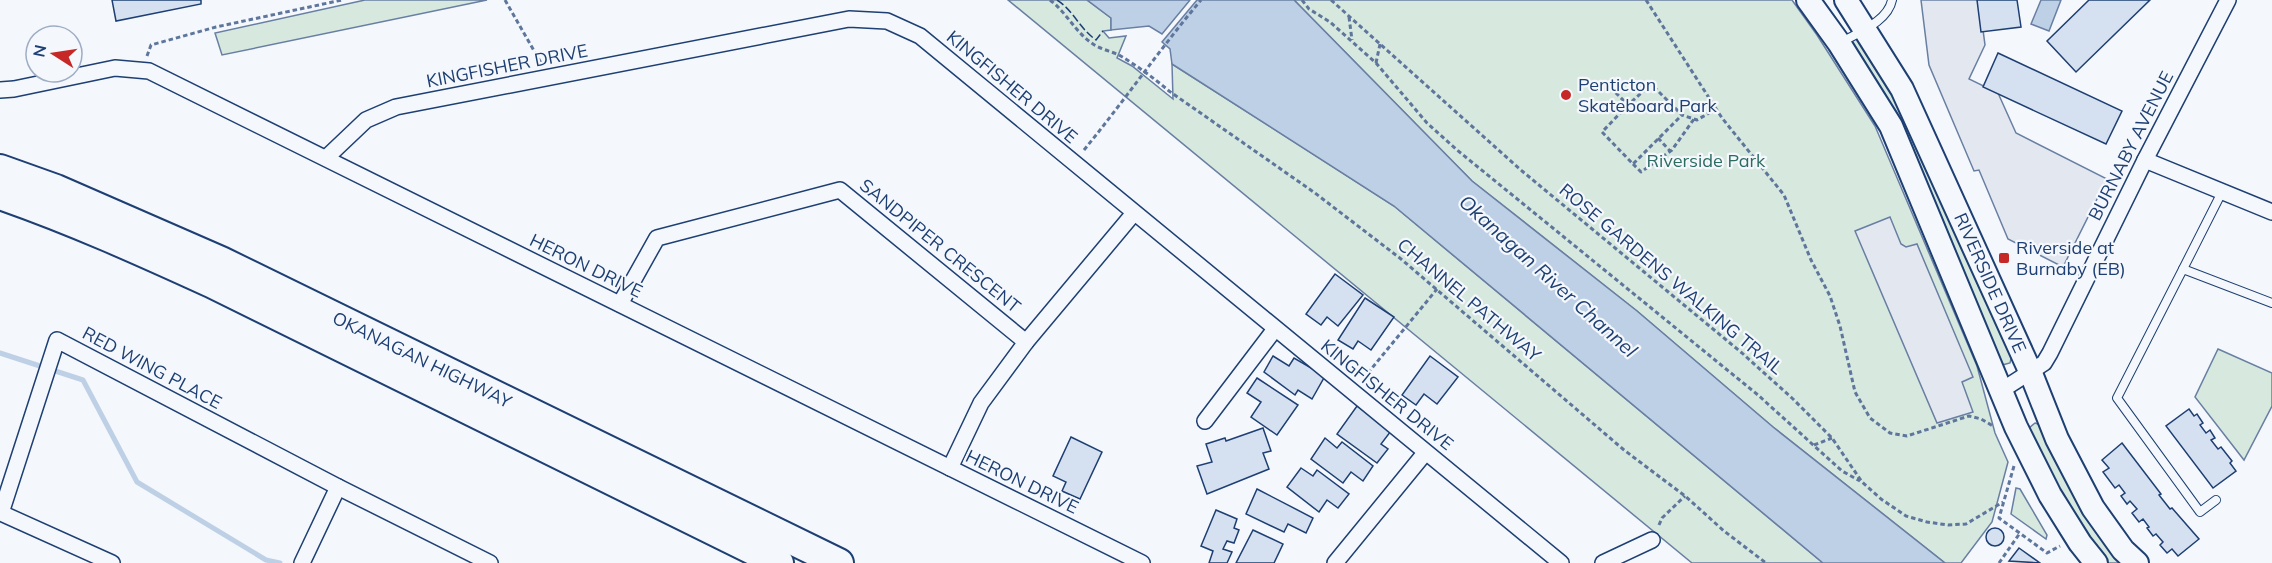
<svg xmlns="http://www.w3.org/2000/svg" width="2272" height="563" viewBox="0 0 2272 563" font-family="Mulish,sans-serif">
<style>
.green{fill:#d7e8df;stroke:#687fa3;stroke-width:1.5}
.parking{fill:#e3e8f0;stroke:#687fa3;stroke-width:1.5}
.water{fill:#bed0e5;stroke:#687fa3;stroke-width:1.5}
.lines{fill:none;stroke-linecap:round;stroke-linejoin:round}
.stream{stroke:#bed0e5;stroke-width:5}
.building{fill:#d5e0f0;stroke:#1d3f73;stroke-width:1.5}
.lane-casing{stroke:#1d3f73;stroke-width:10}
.street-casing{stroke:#1d3f73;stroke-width:18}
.secondary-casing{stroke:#1d3f73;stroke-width:26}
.highway-casing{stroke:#1d3f73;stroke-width:32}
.path{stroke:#5e769c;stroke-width:3;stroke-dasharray:4.5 3;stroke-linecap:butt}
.lane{stroke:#f4f7fb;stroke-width:8}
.street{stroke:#f4f7fb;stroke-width:15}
.secondary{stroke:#f4f7fb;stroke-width:22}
.highway{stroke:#f4f7fb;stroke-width:28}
.fence{stroke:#1d3f73;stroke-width:1.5;stroke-dasharray:8 3;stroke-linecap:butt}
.poi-dot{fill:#c62828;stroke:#f4f7fb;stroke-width:2}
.labels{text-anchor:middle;stroke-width:4.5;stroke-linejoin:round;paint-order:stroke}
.street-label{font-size:18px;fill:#1d3f73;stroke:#f4f7fb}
.poi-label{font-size:18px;fill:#1d3f73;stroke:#f4f7fb;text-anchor:start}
.park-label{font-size:18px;fill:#2c6c60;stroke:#f4f7fb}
.water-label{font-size:20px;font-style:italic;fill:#1d3f73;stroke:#f4f7fb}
</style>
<rect width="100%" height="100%" fill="#f4f7fb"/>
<!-- green -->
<g class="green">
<path d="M365,0H487L222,55L215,33Z"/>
<path d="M1008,0H1087L1111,18V30L1103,31L1109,38L1126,36L1117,58L1132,66L1173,99L1172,64L1394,206L1823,563H1692Z"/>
<path d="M1294,0H1792L1817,35L1875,126L1977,366L1995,433L2008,462L1992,522L1961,563H1945L1773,427L1637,311L1472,181Z"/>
<path d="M1858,37L1894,89L2012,355L2010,363L2002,365L1848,42Z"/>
<path d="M2218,349L2272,373V406L2244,460L2195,397Z"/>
<path d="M2035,423L2041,425L2125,563H2102L2078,532L2028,429Z"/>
<path d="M2016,488L2020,489L2047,535L2046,539L2011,514Z"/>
</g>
<!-- parking -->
<g class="parking">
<path d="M1921,0H1979L1985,45L1969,79L1998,93L2016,133L2107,179L2063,267L2008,239L1979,170L1974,171L1929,65Z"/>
<path d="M1890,217L1901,244L1906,247L1917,244L1973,377L1962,382L1973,412L1937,423L1855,231Z"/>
</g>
<!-- water -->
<g class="water">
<path d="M1087,0H1190L1162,34L1149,26L1111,30V18Z"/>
<path d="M1197,0H1294L1472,181L1637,311L1773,427L1945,563H1823L1394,206L1172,64L1170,49L1162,42Z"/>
<path d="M2041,0H2061L2049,31L2031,24Z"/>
</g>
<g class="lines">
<!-- stream -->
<path class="stream" d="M0,353L83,380L137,482L266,560L280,563"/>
</g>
<!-- building -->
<g class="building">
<path d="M112,0H201V4L116,21Z"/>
<path d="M1977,0H2017L2021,27L1981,32Z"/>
<path d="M2089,0H2150L2076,72L2047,41Z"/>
<path d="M1998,53L2122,111L2106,144L1983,87Z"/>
<path d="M1335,274L1363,295L1338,326L1327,317L1321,325L1306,314Z"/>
<path d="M1365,298L1394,317L1371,350L1358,341L1353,349L1338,340Z"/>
<path d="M1273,356L1289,366L1294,358L1325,376L1312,399L1298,390L1295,395L1264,372Z"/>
<path d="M1430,356L1458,377L1437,404L1424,394L1416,405L1402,395Z"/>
<path d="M1257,378L1298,405L1277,435L1251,417L1261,402L1247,393Z"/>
<path d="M1357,406L1391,431L1381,444L1388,449L1377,463L1337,434Z"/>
<path d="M2189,409L2194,416L2197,414L2203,423L2200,425L2206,433L2210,430L2215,438L2211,440L2218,449L2221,447L2232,461L2230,463L2236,471L2213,488L2166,426Z"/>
<path d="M1263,428L1271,451L1263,453L1269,469L1207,494L1197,466L1212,462L1206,444L1225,438L1226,441Z"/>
<path d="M1071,437L1102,452L1080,499L1062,491L1066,482L1053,476Z"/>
<path d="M1325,438L1337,448L1342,442L1373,466L1363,481L1351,472L1343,483L1311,459Z"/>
<path d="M2122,443L2161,494L2159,495L2170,509L2172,508L2199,539L2178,556L2172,549L2167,553L2160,545L2163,542L2156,534L2153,536L2147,528L2149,527L2143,519L2139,522L2132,513L2137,509L2130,501L2127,504L2121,496L2125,493L2119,485L2115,488L2103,472L2109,468L2102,460Z"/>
<path d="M1301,468L1313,476L1317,470L1349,494L1338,508L1327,500L1319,512L1287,487Z"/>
<path d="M1257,489L1313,518L1306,533L1288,524L1284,532L1246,514Z"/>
<path d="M1216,510L1237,519L1234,528L1239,530L1234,543L1227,541L1223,549L1232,552L1227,563H1209L1213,551L1201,546Z"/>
<circle cx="1995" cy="537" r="9"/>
<path d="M1253,530L1283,544L1274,563H1236Z"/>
<path d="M2019,548L2040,563L2009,561Z"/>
</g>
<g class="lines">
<defs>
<g id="lane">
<path d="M1842,42C1859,32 1888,21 1892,0"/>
<path d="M2183,269L2222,192"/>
<path d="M2216,500L2200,512L2117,398L2183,269L2272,303"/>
</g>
<g id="street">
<path d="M0,90L14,89L115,68L149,71L1142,563"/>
<path d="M326,158L366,120L396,107L849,19L887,21L920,36L1561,563"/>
<path d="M2145,160L2272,212"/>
<path d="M620,304L657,238L840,190L1026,342"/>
<path d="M2002,390L2044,363L2050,353L2145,160L2228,0"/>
<path d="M1205,421L1275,329"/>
<path d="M950,468L981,403L1026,342L1134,213"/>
<path d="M112,563L1,513L57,340L338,487L490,563"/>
<path d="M302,563L338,487"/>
<path d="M1335,563L1425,453"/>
<path d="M1603,563L1652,540"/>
</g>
<g id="secondary">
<path d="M1808,0L1839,43L1891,126L2016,427L2050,495L2080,543L2096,563"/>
<path d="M1846,0L1902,89L2030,371L2057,439L2093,508L2123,550L2137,563"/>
</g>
<g id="highway">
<path d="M0,169L56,189L221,261L839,563"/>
<path d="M0,195C72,220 141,251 211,283L779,563"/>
</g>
</defs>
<!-- lane casing -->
<use href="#lane" class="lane-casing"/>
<!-- street casing -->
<use href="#street" class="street-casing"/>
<!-- secondary casing -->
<use href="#secondary" class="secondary-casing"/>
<!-- highway casing -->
<use href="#highway" class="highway-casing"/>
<!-- path -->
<g class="path">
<path d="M505,0L541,63"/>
<path d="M1050,0C1067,13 1075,32 1093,44C1100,49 1110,51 1119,55C1136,65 1154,78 1169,91L1315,193L1401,259L1624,450L1685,496L1724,531L1766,563"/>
<path d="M1302,0L1309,9L1330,22L1376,63L1427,123L1457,150L1758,395L1842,471L1860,481"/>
<path d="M1331,0L1522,171L1742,353L1793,399L1832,438L1862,482L1881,499L1906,516L1927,522L1948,525L1966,524L2003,502"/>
<path d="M1646,0L1722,118L1784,195L1811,260L1830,296L1840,326L1855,392L1870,418L1890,433L1907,436L1969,416L1981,419L1993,426"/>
<path d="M1349,17L1352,40"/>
<path d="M147,56L151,45L216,27L342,0"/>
<path d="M1376,63L1380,44"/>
<path d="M1605,82L1628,105L1651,84L1682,115L1697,120L1716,109"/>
<path d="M1628,105L1602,132L1633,164L1682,115"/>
<path d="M1658,138L1670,151"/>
<path d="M1084,150C1124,101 1160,49 1201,0"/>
<path d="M1633,164L1641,172L1672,150L1694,119"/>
<path d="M1363,379L1437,289"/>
<path d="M1814,445L1832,438"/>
<path d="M2014,466L1999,518L2047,553L2060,546"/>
<path d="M1659,525L1662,518L1685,496"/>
<path d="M1999,563L2020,533"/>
</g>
<!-- lane -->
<use href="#lane" class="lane"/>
<!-- street -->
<use href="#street" class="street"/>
<!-- secondary -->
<use href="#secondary" class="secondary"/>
<!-- highway -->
<use href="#highway" class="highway"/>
<!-- fence -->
<path class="fence" d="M1057,0C1073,10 1080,29 1096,40L1103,31"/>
</g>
<!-- markers -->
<g class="poi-dot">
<circle cx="1566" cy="95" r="6"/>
<rect x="1998" y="252" width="12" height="12" rx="3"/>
</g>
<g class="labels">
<!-- street labels -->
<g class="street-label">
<text transform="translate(507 66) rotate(-11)" y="6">KINGFISHER DRIVE</text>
<text transform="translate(1012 87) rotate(40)" y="6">KINGFISHER DRIVE</text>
<text transform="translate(2131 146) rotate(-63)" y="6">BURNABY AVENUE</text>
<text transform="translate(940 246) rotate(39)" y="6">SANDPIPER CRESCENT</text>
<text transform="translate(586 266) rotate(26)" y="6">HERON DRIVE</text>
<text transform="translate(1671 279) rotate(40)" y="6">ROSE GARDENS WALKING TRAIL</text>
<text transform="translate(1990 283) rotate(66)" y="6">RIVERSIDE DRIVE</text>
<text transform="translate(1469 300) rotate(40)" y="6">CHANNEL PATHWAY</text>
<text transform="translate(422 360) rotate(26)" y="6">OKANAGAN HIGHWAY</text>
<text transform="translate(152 368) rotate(28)" y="6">RED WING PLACE</text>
<text transform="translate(1387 395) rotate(39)" y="6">KINGFISHER DRIVE</text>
<text transform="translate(1022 482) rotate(26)" y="6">HERON DRIVE</text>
</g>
<!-- poi labels -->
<g class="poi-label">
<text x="1578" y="91">Penticton<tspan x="1578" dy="21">Skateboard Park</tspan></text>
<text x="2016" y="254">Riverside at<tspan x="2016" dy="21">Burnaby (EB)</tspan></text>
</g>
<!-- park labels -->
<g class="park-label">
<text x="1706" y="167">Riverside Park</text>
</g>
<!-- water labels -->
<g class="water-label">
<text transform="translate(1548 276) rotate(42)" y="7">Okanagan River Channel</text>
</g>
</g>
<!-- north arrow -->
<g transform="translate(54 54) rotate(282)"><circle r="28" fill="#f4f7fb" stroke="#9eadc5" stroke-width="1.5"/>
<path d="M0-4.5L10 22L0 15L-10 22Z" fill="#c62828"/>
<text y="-9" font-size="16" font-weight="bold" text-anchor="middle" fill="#1d3f73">N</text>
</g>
</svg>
